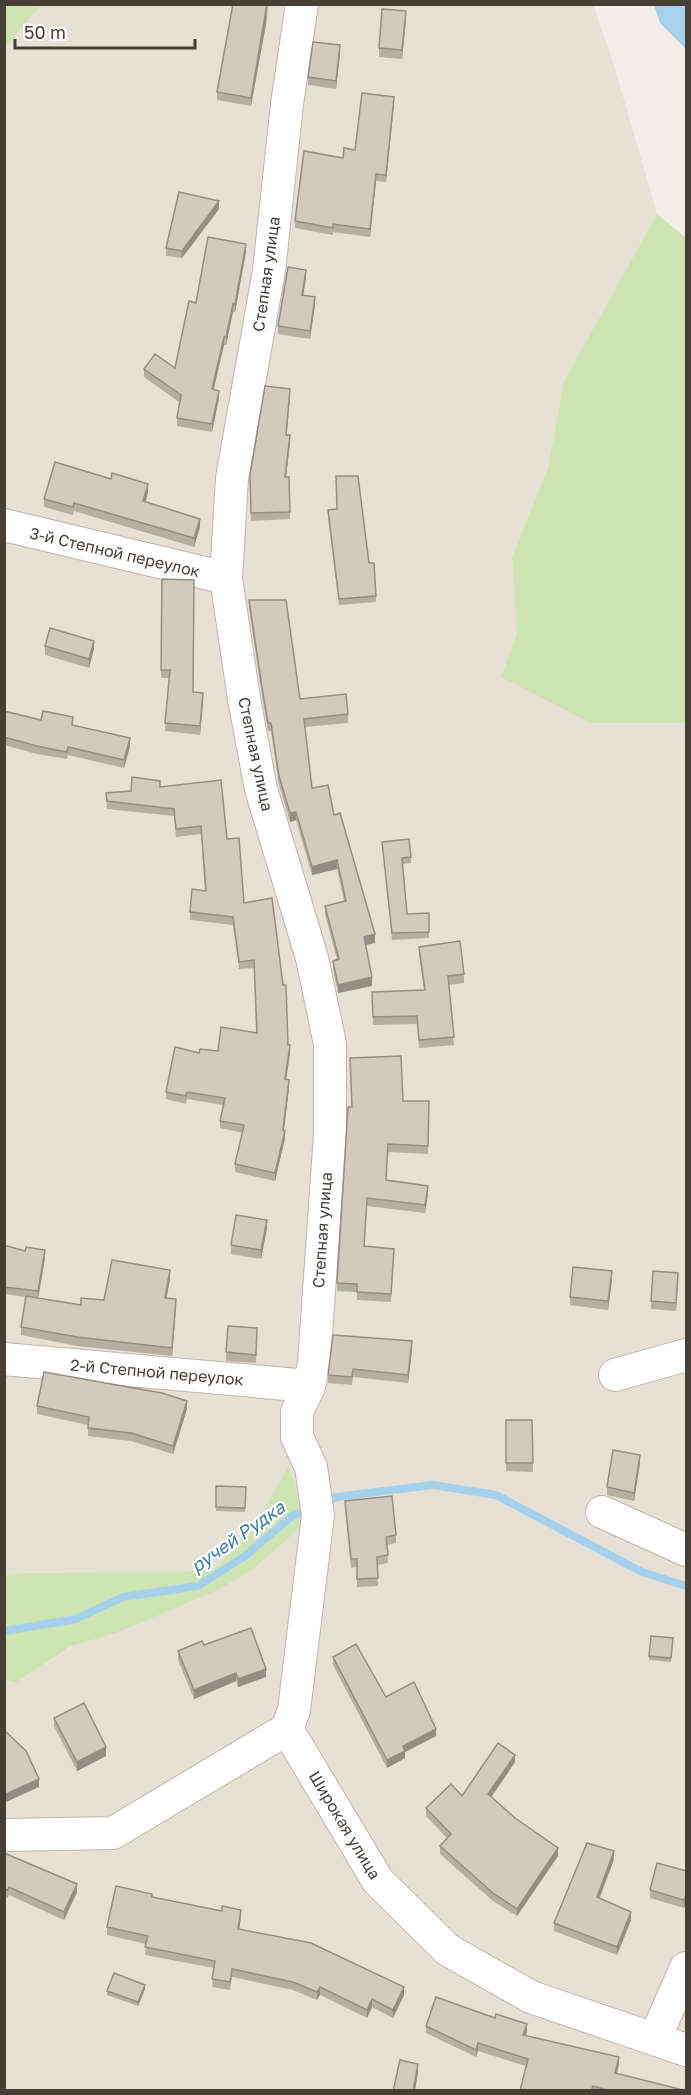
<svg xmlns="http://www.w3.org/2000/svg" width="691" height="2095" viewBox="0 0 691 2095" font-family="'Golos Text',sans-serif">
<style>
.residential{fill:#e6e0d5}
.green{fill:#cee4b2}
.water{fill:#a6d1ec}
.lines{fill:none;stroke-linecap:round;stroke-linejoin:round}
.stream{stroke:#a6d1ec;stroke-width:8}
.minor-casing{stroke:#bdb6aa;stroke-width:34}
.minor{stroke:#fff;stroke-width:32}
.wall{fill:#b5aea3}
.shaded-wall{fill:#948d84}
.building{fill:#d3cabd;stroke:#948d84;stroke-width:1.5}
.labels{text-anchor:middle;stroke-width:4.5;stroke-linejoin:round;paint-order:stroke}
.street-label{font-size:16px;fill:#453f36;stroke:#fff}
.water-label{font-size:18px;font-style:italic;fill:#367baa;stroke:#fff}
</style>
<rect width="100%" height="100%" fill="#f2eee7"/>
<!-- residential -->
<path class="residential" d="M593,4L614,65L657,214L564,381L548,468L512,557L517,633L501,677L590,723H686V2090H5V1679L15,1683L71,1647L119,1632L220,1589L251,1571L262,1513L252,1531L212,1571L22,1573L5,1576L4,48L41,5Z"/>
<!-- green -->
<g class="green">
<path d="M5,4L41,5L5,48L4,5Z"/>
<path d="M657,214L686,238V723H590L501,677L517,633L512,557L548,468L564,381Z"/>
<path d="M289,1466L305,1523L251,1571L220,1589L119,1632L70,1647L15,1683L5,1679V1576L22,1573L212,1571L252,1531Z"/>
</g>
<!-- water -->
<path class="water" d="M654,5H686V49L660,23Z"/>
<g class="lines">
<!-- stream -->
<g class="stream">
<path d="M325,1502L336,1497L433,1485L496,1495L642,1572L686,1586"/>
<path d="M4,1631L76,1619L123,1597L198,1586L245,1556L292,1516L311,1508"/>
</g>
<defs>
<g id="minor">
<path d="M4,525L226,578"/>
<path d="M4,1359L309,1386"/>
<path d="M615,1375L686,1355"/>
<path d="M602,1512L686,1550"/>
<path d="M287,1729L294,1710L318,1515L311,1467L297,1437V1412L309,1386L314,1363L330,1134V1044L312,958L261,789L244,699L226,578L232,478L269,271L287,104L302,4"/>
<path d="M4,1835L113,1833L287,1729L378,1881L448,1950L531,1997L686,2050"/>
<path d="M655,2038L686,1968"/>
</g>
</defs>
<!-- minor casing -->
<use href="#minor" class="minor-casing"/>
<!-- minor -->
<use href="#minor" class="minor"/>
</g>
<!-- wall -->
<g class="wall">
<path d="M406,20L402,59L379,57V48Z"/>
<path d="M266,24L251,106L217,100V92Z"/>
<path d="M340,54L336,89L308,85V77Z"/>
<path d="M394,104L386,182L376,181L370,237L333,232V235L295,228V221L343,158L355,150Z"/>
<path d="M219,209L182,258L166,256V248Z"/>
<path d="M246,252L235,312H233L226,345H224L213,390L219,398L212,432L177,426V418L179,402L144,377V369L175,368Z"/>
<path d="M306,278L303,295L315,305L310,339L278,334V326Z"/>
<path d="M290,396L286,435L290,443L286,477H289L290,519L251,521L250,475Z"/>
<path d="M148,492L146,502L200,527L194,547L74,511L73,515L44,507V499Z"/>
<path d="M337,509L369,563L376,596V602L339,605L328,517V510Z"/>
<path d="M162,579L193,692L203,702L200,735L165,731L169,678H161Z"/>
<path d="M249,600L300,699L348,714V723L305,727L312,788L334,815L375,943L366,945L372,986L338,993L333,969V961L337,960L325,914V906L344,901L337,869L312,875L296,820L290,822L279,785L271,731H268L262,696L249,608Z"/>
<path d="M45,646L94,649L89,668L45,655Z"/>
<path d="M4,711L41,720L73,725L130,746L124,768L68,755L67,759L37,754L4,745Z"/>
<path d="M160,787L227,839L244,903L290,1053L286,1080L289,1088L284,1130L285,1138L275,1181L235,1172V1164L243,1133L220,1128V1121L223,1105L187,1099L186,1104L166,1099V1092L199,1053L218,1051L256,1033L254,968L239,969L233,925L190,920V912L205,891L201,834L176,837L174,816L107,809L106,793Z"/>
<path d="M382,842L411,857V863L403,864L407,914L429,913V938L392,940Z"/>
<path d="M419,947L464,974V983L448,985L454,1045L419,1048L417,1024L373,1025L372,992L424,990L419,955Z"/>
<path d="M403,1101H429L428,1154L388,1152L386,1180L428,1194L425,1213L367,1206L364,1246L394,1257L391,1302L357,1300V1292L337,1291L351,1107Z"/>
<path d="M267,1228L261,1259L231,1254V1245Z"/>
<path d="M4,1245L45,1258L38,1298L81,1305L104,1300L170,1279L166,1298L176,1307L172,1356L77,1346L21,1335V1327L26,1297L4,1294Z"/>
<path d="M612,1279L608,1310L570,1305V1297Z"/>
<path d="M678,1282L676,1311L651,1309V1301Z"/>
<path d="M257,1336L256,1363L226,1361V1352Z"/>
<path d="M412,1350L408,1383L353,1377L352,1385L328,1383V1375Z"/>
<path d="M37,1406L187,1409L173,1454L131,1441L88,1436V1425L37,1414Z"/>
<path d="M506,1420H532L533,1472L506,1471Z"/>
<path d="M640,1463L634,1501L607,1495V1487Z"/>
<path d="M216,1486L246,1487L245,1512L216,1511Z"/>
<path d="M345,1501L396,1535V1543L387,1545L388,1563L377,1565L378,1586L357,1587V1567L351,1568L345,1509Z"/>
<path d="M673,1643L671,1662L649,1660V1656Z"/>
<path d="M204,1645L266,1677L238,1687L236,1681L194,1699L178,1660V1651Z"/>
<path d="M333,1657L386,1697L436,1736L405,1752V1758L387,1768L333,1665Z"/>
<path d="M54,1718L106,1756L77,1771L54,1726Z"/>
<path d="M515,1762L491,1797L558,1856L517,1916L493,1901L440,1854V1846L447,1838L426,1816V1808L462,1796Z"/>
<path d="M4,1853L77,1892L64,1920L9,1895L8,1898L4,1897Z"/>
<path d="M614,1859L599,1898L631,1920L617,1955L554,1931V1923Z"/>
<path d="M687,1871V1900L684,1908L650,1898V1890Z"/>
<path d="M152,1897L241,1917L239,1930L404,1995L393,2018L372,2007L367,2018L320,1995L317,2000L293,1990L232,1977L230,1990L212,1987L214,1968L145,1955L146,1944L107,1935V1927Z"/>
<path d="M145,1989L138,2006L107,1995V1991Z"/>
<path d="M426,2026L527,2032L526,2036L619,2064L616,2074L687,2091H520L526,2066L478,2051L476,2057L426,2033Z"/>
</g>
<!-- shaded-wall -->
<g class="shaded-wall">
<path d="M267,4H268L266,24L251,106V98Z"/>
<path d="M406,11V20L402,59V50Z"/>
<path d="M340,45V54L336,89V81Z"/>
<path d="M394,97V104L386,182V175Z"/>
<path d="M376,174V181L370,237V229Z"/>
<path d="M219,201V209L182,258V251Z"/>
<path d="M246,244V252L235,312V304Z"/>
<path d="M306,270V278L302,303V295Z"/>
<path d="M315,297V305L310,339V331Z"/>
<path d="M233,304V312L226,345V337Z"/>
<path d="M224,337V345L212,397V389Z"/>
<path d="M290,389V396L286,443V435Z"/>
<path d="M219,391V398L212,432V424Z"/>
<path d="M290,435V443L285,485V477Z"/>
<path d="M148,484V492L143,510V501Z"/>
<path d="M200,519V527L194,547V538Z"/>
<path d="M94,641V649L89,668V659Z"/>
<path d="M203,693V702L200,735V726Z"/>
<path d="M130,738V746L124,768V760Z"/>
<path d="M296,812V820L290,822V813Z"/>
<path d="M337,860V869L312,875V867Z"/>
<path d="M375,934V943L364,945V937Z"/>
<path d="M372,977V986L338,993V985Z"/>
<path d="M290,1045V1053L285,1087V1079Z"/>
<path d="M289,1080V1088L283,1138V1130Z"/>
<path d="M285,1131V1138L275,1181V1173Z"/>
<path d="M428,1186V1194L425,1213V1205Z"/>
<path d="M267,1220V1228L261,1259V1250Z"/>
<path d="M45,1250V1258L38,1299V1291Z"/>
<path d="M170,1270V1279L165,1306V1298Z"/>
<path d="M612,1271V1279L608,1310V1301Z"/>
<path d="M678,1273V1282L676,1311V1303Z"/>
<path d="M176,1299V1307L172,1356V1348Z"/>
<path d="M412,1341V1350L408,1383V1375Z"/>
<path d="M187,1401V1409L173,1454V1446Z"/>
<path d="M640,1455V1463L634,1501V1493Z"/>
<path d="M266,1669V1677L238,1687V1679Z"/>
<path d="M236,1673V1681L194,1699V1690Z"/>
<path d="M436,1729V1736L405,1752V1758L387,1768V1760L403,1746Z"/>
<path d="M106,1747V1756L77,1771V1762Z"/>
<path d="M515,1755V1762L488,1802V1794Z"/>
<path d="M39,1779V1787L4,1803V1795Z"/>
<path d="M558,1848V1856L517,1916V1909Z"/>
<path d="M614,1851V1859L597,1905V1897Z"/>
<path d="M77,1884V1892L64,1920V1912Z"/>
<path d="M687,1892V1900L684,1908V1900Z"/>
<path d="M241,1910V1917L238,1937V1929Z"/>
<path d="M631,1912V1920L617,1955V1947Z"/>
<path d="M145,1985V1989L138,2006V2002Z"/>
<path d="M320,1987V1995L317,2000V1992Z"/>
<path d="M404,1987V1995L393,2018V2010Z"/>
<path d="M372,1999V2007L367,2018V2010Z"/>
<path d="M527,2024V2032L523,2042V2035Z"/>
<path d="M478,2043V2051L476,2057V2050Z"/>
<path d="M619,2057V2064L615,2081V2073Z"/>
<path d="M418,2064V2073L415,2091H413Z"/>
</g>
<!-- building -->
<g class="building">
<path d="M233,4H267L251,98L217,92Z"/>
<path d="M382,9L406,11L402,50L379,48Z"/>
<path d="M313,42L340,45L336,81L308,77Z"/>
<path d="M362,93L394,97L386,175L376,174L370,229L333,224V228L295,221L304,151L343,158L344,148L355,150Z"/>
<path d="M179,192L219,201L182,251L166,248Z"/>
<path d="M208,237L246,244L235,304H233L226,337H224L212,389L219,391L212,424L177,418L181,395L144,369L155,354L175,368L189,301L196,303Z"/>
<path d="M288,267L306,270L302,295L315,297L310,331L278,326Z"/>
<path d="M265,386L290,389L286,435H290L285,477H289L290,512L251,513L250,475Z"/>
<path d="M55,462L111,479L112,473L148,484L143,501L200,519L194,538L74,503L73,507L44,499Z"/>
<path d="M336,476H358L369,563H374L376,596L339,599L328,510L337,509Z"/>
<path d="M162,579L194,580L193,692L203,693L200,726L165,723L170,670H161Z"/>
<path d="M249,600H286L300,699L346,694L348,714L304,719L312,788L328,785L334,815L340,813L375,934L364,937L372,977L338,985L333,961L339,959L325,906L346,901L337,860L312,867L296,812L290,813L279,776L271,723H268L262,687Z"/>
<path d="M50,628L94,641L89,659L45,646Z"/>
<path d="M4,711L41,720L43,711L73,717L72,725L130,738L124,760L68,747L67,752L37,746L4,737Z"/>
<path d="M132,777L160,781V787L221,780L227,839L239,838L244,903L272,898L283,985H286L288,1045H290L285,1079L289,1080L283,1130L285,1131L275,1173L235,1164L244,1125L220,1121L225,1098L187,1092L186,1096L166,1092L175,1047L199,1053L200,1049L218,1051L221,1027L257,1033L254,960L239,962L233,917L190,912L192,889L206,891L201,826L176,829L174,809L107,801L106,793L131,791Z"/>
<path d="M409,839L411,857L402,858L407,914L429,913V932L392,933L382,842Z"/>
<path d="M460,941L464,974L448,976L454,1037L419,1040L417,1016L373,1017L372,992L425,990L419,947Z"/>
<path d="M401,1056L403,1101H429L428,1146L388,1144L386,1180L428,1186L425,1205L367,1198L364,1246L394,1249L391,1294L357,1292V1284L337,1283L348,1107H352L350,1058Z"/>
<path d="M236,1215L267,1220L261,1250L231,1245Z"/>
<path d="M4,1245L25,1251L26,1247L45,1250L38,1291L4,1287Z"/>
<path d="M112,1260L170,1270L165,1298L176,1299L172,1348L77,1337L21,1327L26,1296L81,1305V1298L104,1300Z"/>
<path d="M573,1267L612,1271L608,1301L570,1297Z"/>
<path d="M653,1271L678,1273L676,1303L651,1301Z"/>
<path d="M228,1326L257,1328L256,1355L226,1352Z"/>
<path d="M333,1335L412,1341L408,1375L353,1369L352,1377L328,1375Z"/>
<path d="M44,1372L162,1393L187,1401L173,1446L131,1433L88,1428L89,1417L37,1406Z"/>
<path d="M506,1420H532L533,1463H506Z"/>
<path d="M613,1450L640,1455L634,1493L607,1487Z"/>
<path d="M216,1486L246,1487L245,1508L216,1507Z"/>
<path d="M392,1496L396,1535L386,1537L388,1555L377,1557L378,1578L357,1579V1559H351L345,1501Z"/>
<path d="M251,1628L266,1669L238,1679L236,1673L194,1690L178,1651L202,1641L204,1645Z"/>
<path d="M651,1636L673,1638L671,1658L649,1656Z"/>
<path d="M356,1644L386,1697L414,1682L436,1729L403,1746L405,1751L387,1760L333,1657Z"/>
<path d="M84,1703L106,1747L77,1762L54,1718Z"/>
<path d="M4,1730L26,1751L39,1779L4,1795Z"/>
<path d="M498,1743L515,1755L488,1794L515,1818L558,1848L517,1909L493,1893L440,1846L451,1834L426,1808L451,1784L462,1796Z"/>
<path d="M587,1843L614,1851L597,1897L631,1912L617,1947L554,1923Z"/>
<path d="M4,1853L77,1884L64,1912L9,1887L8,1890L4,1889Z"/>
<path d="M657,1863L687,1871V1892L684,1900L650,1890Z"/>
<path d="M116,1886L152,1894V1897L222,1911V1906L241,1910L238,1929L311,1943L404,1987L393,2010L372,1999L367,2010L320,1987L317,1992L293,1982L232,1969L230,1982L212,1979L215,1961L145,1947L148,1936L107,1927Z"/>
<path d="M114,1973L145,1985L138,2002L107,1991Z"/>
<path d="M436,1997L495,2018L496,2014L527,2024L523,2035L619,2057L615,2073L687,2091H610L593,2086L591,2091H520L528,2059L478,2043L476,2050L426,2026Z"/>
<path d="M400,2060L418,2064L413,2091H393Z"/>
</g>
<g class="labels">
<!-- street labels -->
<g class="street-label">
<text transform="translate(266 274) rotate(-82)" y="6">Степная улица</text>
<text transform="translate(115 552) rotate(13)" y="6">3-й Степной переулок</text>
<text transform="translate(256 754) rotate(78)" y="6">Степная улица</text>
<text transform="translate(322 1230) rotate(-86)" y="6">Степная улица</text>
<text transform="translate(157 1372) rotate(5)" y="6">2-й Степной переулок</text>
<text transform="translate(345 1825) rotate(59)" y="6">Широкая улица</text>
</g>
<!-- water labels -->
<g class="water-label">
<text transform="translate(238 1537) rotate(-35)" y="6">ручей Рудка</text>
</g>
</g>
<!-- border -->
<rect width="691" height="2095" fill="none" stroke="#453f36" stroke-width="12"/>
<!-- scale -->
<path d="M15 39v9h180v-9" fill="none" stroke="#453f36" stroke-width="3"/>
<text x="24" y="39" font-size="18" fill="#453f36" stroke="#ffffff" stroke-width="4.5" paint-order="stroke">50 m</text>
</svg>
